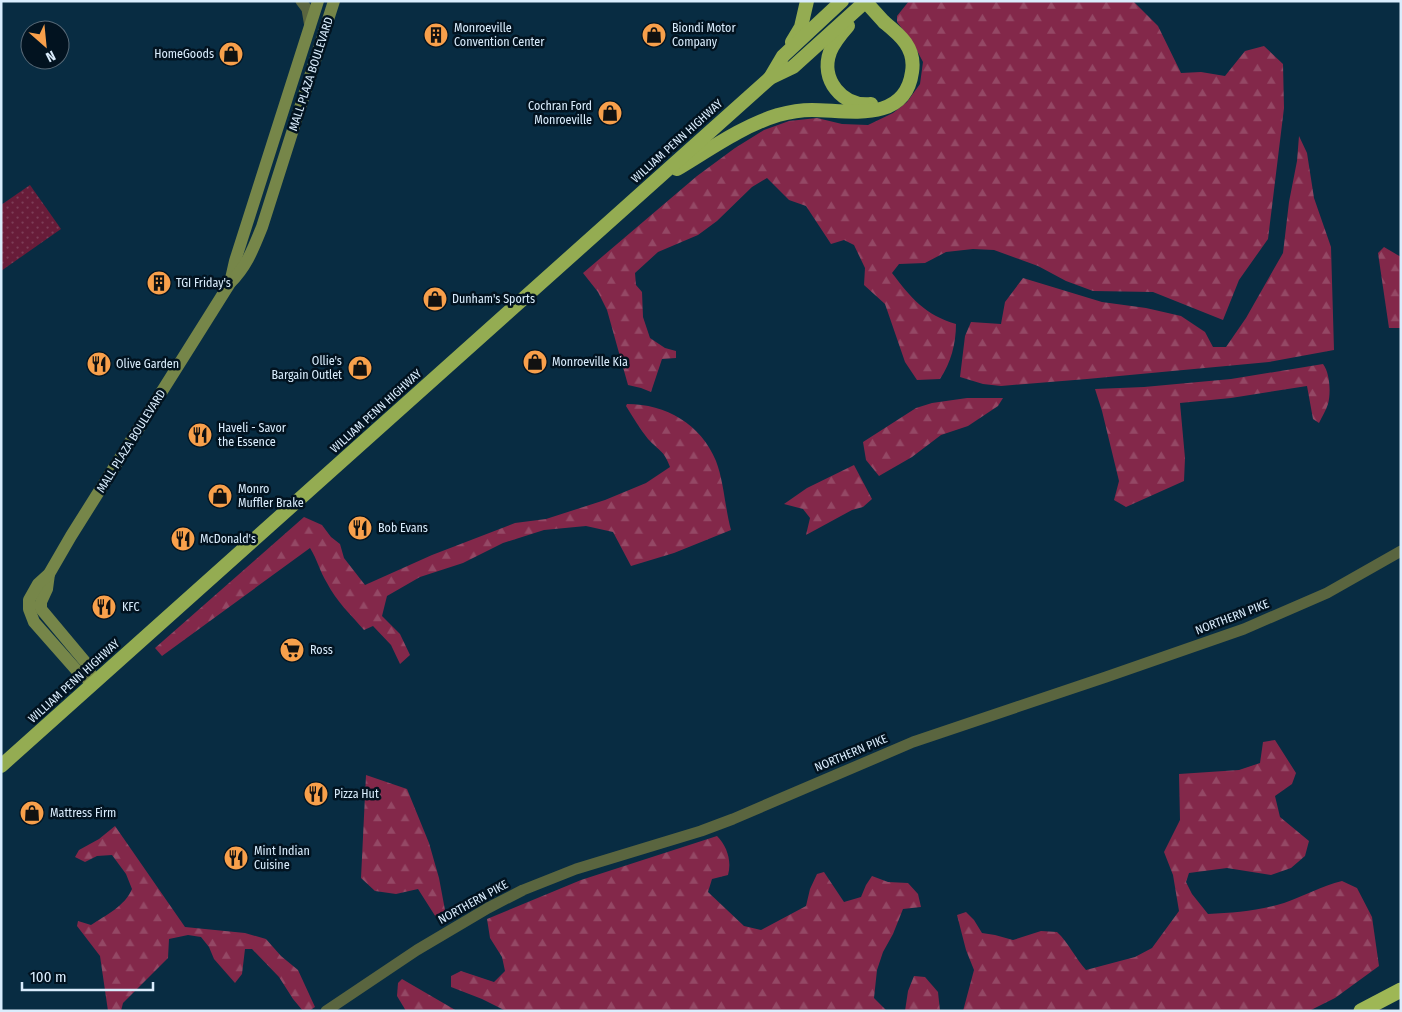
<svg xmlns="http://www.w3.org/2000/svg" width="1402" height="1012" viewBox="0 0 1402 1012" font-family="'Fira Sans Condensed',sans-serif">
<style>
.forest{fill:url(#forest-firs)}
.park{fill:url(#park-dots)}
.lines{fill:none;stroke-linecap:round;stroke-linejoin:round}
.tertiary{stroke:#5a653f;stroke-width:11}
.secondary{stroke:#768649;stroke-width:12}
.trunk{stroke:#94ac52;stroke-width:14}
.motorway{stroke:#9eb755;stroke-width:15}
.trunk-bridge{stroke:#94ac52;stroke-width:14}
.labels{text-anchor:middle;stroke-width:5;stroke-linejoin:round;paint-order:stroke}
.poi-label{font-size:12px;fill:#daedfd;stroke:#021320;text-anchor:start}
.street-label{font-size:12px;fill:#daedfd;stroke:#021320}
</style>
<defs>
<pattern id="forest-firs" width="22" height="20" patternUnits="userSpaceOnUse" patternTransform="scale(1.25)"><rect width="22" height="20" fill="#83284a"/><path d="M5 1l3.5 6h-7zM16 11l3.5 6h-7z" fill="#944865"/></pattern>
<pattern id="park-dots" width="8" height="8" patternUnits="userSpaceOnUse" patternTransform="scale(1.25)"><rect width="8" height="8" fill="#681c39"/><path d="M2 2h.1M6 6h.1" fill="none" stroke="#7d3d57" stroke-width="1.8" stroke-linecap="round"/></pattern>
</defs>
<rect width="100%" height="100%" fill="#082c42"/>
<!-- forest -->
<g class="forest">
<path d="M909,1H1133L1158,26L1181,73L1201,72L1225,76L1245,51L1264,46L1283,64L1284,108L1268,239L1239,280L1223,320L1153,292L1093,291L1066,281L1038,266L994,250L973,249L946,252L925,263L899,264L892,273C911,298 925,315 956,324C956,343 951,363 940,379L917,380L905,362L885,304L864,285L865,268L854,245L844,240L831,244L806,206L789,200L767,178L752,187L717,221L698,235L658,252L635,273L636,285L642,292L643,317L650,338L665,348L676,351V358L662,359L651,392L641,388L628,385L607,310L598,292L583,273L697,176L735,148L764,130L789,121L817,118L842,124L868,125L893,113L907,102L920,84L923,62L913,43L897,22V16Z"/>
<path d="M1299,136L1307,153L1314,198L1331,247L1334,350L1269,362L1087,379L1001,386L983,384L960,377L965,336L971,322L1001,324L1005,302L1023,278L1102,302L1146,308L1181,316L1205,332L1213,347H1226L1246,318L1283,253L1289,202L1297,161Z"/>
<path d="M1384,247L1401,257V328H1389L1378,253Z"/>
<path d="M1323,364C1330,373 1331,393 1328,404C1326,410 1322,417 1319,423L1313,419L1307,386L1231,398L1180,403L1185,458L1184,481L1126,507L1114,500L1119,481L1102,411L1095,389L1144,387L1231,379Z"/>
<path d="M967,398H1003L998,406L968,426L941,435L912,457L879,476L866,460L863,442L916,408L932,403Z"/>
<path d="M627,404C666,404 701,424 716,461C724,482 725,508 731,530L674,553L631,566L613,532L586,526L544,530L503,543L463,563L420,577L387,596L382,616L400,634L410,655L400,664L391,645L373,626L364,630C351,615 336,601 327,583C320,572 317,559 310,548L162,656L155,648L304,517L322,525L331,537L340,544L344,558L365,585L432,555L515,523L546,519L605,500L646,483L670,467C664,450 659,451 648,439C640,429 633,417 626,406Z"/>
<path d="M854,465L872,499L863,507L852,510L806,535L810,518L803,509L784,504L807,488Z"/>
<path d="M1275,740L1296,773L1292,784L1275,796L1280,817L1309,841L1305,856L1291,868L1271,875L1227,868L1189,873L1186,882L1192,894L1208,914C1234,913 1258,911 1284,903C1304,896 1322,886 1342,881L1357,888L1372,917L1379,966L1335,998L1309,1011H963L974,970L966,950L957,915L966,912L974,920L982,933L995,935L1013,940L1041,931L1057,932C1069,943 1075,958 1086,970L1135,957L1152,948L1179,911L1173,875L1164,852L1180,820L1179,774L1239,770L1260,763L1263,742Z"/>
<path d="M366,775L407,789L429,843L439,878L445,910L439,922L418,889L396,894L375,891L361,878Z"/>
<path d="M115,826L185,927L245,933L266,939L281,956L298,970L315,1007L309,1011H303L293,999L279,977L252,949H245L242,974L235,983L214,959L209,947L201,937L188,935L169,939L168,958L123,1003L121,1011H108L100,956L77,926L78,921L91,925C106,915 125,906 132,889L126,874L112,855L97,856L85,862L75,857L79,850L99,839Z"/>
<path d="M717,836C727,846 732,861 728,875L712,879L708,892L744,926L761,930L806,906L810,889L817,874L824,872L844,902L861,897L866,885L872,876L888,882L908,883L918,894L921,907L903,909L893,934L883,952L877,970L874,998L887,1011H506L482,999L451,987V976L461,971L494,982L505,971L502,957L490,938L487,919L581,880Z"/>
<path d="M914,976L925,977L938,992L940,1011H905L908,991Z"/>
<path d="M402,979L457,1011H406L397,996L398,983Z"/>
</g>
<!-- park -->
<path class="park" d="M30,185L61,229L1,271V205Z"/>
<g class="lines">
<!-- tertiary -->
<g class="tertiary">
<path d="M301,1L307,9L310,27"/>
<path d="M326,1011L417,950L488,908L523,890L576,869L701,831L733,819L913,742L1106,677L1244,629L1327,593L1401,551"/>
</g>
<!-- secondary -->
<g class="secondary">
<path d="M230,283L235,261L318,1"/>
<path d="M49,574L47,589L41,602V609L87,664L94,683"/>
<path d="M94,683L79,673L34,622L29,609V600L38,584L49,574L71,536L230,283C247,266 253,249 262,227L334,1"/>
</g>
<!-- trunk -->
<g class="trunk">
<path d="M848,26C841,34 834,42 830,52C820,79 842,107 871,104"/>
<path d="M792,42L801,27L807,1"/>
<path d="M770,78L783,56L842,1"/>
<path d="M677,169C709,150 742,126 778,115C789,112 800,110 812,110C848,110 905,124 912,72C916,48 900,35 884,22"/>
<path d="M1,766L770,78L793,67L866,1"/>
</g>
<!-- motorway -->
<path class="motorway" d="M1361,1011L1401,990"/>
<!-- trunk-bridge -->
<path class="trunk-bridge" d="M865,1L884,22"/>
</g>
<!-- icons -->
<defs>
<symbol id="building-disc" viewBox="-11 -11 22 22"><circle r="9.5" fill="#f8a04b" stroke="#021320"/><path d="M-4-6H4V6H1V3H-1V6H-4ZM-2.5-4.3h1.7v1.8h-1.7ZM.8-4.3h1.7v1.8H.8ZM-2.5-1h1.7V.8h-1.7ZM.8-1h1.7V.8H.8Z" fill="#111"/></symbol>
<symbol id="shop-disc" viewBox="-11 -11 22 22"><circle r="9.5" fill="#f8a04b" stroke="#021320"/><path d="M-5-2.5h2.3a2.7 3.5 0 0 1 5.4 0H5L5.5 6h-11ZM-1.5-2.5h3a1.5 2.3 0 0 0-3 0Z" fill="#111"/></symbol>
<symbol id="restaurant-disc" viewBox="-11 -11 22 22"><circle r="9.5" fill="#f8a04b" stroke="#021320"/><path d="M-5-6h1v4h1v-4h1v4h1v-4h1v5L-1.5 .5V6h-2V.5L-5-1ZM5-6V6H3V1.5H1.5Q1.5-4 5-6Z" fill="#111"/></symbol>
<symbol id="supermarket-disc" viewBox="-11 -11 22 22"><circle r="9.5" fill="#f8a04b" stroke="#021320"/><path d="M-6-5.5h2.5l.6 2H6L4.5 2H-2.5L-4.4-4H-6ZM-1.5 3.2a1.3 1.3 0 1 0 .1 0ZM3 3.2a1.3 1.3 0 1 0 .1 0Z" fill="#111"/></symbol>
</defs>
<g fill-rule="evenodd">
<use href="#building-disc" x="422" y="21" width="28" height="28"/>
<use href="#shop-disc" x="640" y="21" width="28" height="28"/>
<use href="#shop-disc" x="217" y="40" width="28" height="28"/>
<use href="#shop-disc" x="596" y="99" width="28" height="28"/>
<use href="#building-disc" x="145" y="269" width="28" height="28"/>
<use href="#shop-disc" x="421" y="285" width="28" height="28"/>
<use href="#shop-disc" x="521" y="348" width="28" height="28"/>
<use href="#restaurant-disc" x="85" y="350" width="28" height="28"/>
<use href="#shop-disc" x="346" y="354" width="28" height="28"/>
<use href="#restaurant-disc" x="186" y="421" width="28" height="28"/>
<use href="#shop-disc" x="206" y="482" width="28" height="28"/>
<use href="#restaurant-disc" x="346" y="514" width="28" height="28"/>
<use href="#restaurant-disc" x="169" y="525" width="28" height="28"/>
<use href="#restaurant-disc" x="90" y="593" width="28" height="28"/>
<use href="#supermarket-disc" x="278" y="636" width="28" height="28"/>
<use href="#restaurant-disc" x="302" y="780" width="28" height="28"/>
<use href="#shop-disc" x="18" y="799" width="28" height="28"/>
<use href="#restaurant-disc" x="222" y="844" width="28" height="28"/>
</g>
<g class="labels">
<!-- poi labels -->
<g class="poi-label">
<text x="454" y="32">Monroeville<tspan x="454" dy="14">Convention Center</tspan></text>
<text x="672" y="32">Biondi Motor<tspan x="672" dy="14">Company</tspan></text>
<text x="214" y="58" text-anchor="end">HomeGoods</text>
<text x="592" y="110" text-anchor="end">Cochran Ford<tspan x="592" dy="14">Monroeville</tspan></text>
<text x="176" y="287">TGI Friday's</text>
<text x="452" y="303">Dunham's Sports</text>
<text x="342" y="365" text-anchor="end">Ollie's<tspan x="342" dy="14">Bargain Outlet</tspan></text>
<text x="552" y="366">Monroeville Kia</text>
<text x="116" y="368">Olive Garden</text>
<text x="218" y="432">Haveli - Savor<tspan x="218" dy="14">the Essence</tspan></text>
<text x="238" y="493">Monro<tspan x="238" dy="14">Muffler Brake</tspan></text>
<text x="378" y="532">Bob Evans</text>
<text x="200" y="543">McDonald's</text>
<text x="122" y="611">KFC</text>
<text x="310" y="654">Ross</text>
<text x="334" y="798">Pizza Hut</text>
<text x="50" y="817">Mattress Firm</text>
<text x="254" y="855">Mint Indian<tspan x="254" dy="14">Cuisine</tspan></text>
</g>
<!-- street labels -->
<g class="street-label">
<text transform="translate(311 74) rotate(-72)" y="4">MALL PLAZA BOULEVARD</text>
<text transform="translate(677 141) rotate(-42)" y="4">WILLIAM PENN HIGHWAY</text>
<text transform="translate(376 411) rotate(-42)" y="4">WILLIAM PENN HIGHWAY</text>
<text transform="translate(131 441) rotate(-58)" y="4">MALL PLAZA BOULEVARD</text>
<text transform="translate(1232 617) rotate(-21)" y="4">NORTHERN PIKE</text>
<text transform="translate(74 681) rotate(-42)" y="4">WILLIAM PENN HIGHWAY</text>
<text transform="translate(851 753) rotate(-23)" y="4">NORTHERN PIKE</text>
<text transform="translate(473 902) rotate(-29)" y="4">NORTHERN PIKE</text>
</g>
</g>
<!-- border -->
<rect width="1402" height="1012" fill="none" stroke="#daedfd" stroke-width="5"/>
<!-- north arrow -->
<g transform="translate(45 45) rotate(153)"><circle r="24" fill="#021320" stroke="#586a78"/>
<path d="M0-4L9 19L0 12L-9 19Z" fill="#f8a04b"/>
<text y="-8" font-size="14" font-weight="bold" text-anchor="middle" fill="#daedfd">N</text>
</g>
<!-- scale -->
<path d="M22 982v8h131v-8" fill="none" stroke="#daedfd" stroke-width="2.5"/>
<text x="30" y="982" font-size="15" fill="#daedfd" stroke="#021320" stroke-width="4" paint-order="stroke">100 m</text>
</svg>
